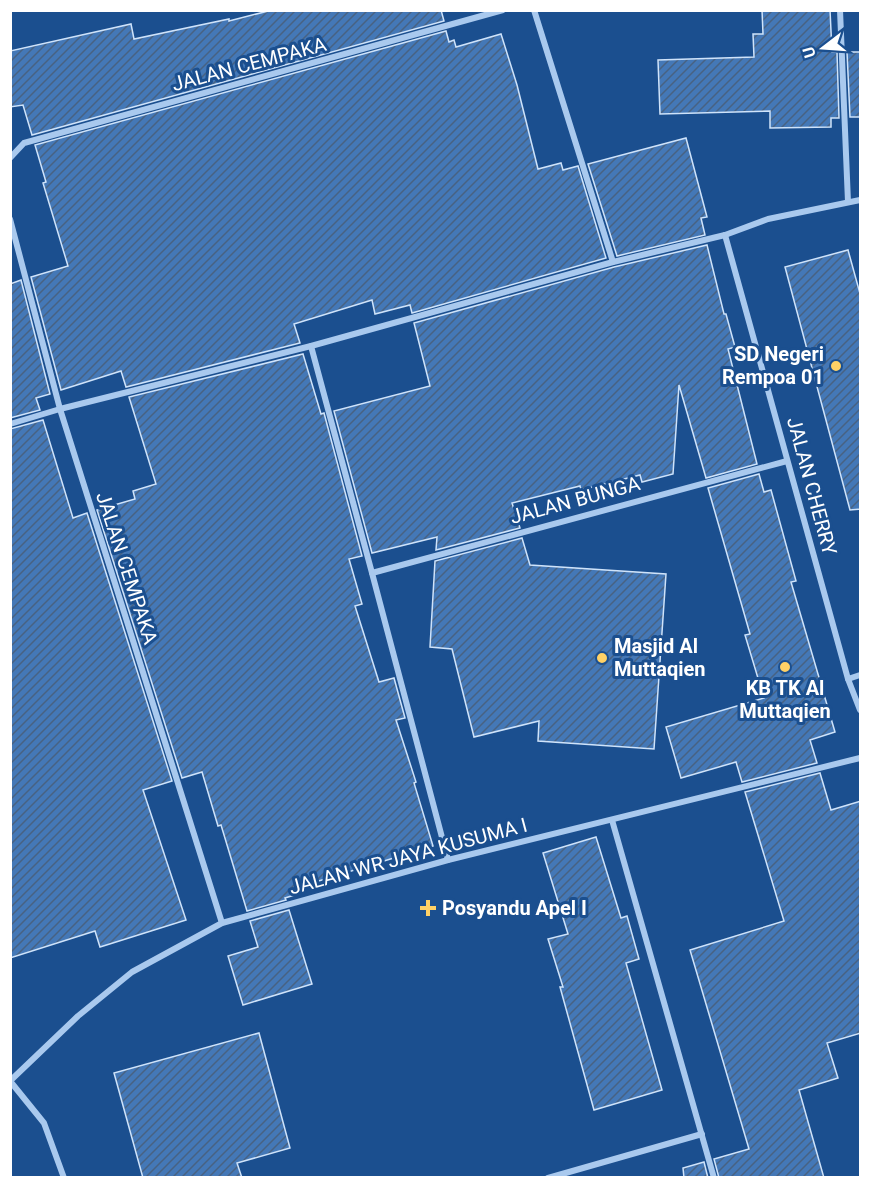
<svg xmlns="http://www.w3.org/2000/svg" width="871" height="1188" viewBox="0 0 871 1188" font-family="Roboto,sans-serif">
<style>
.building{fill:url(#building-hatch);stroke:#cfe3fa;stroke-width:1.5}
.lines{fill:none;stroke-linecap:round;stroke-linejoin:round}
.minor{stroke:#a9c9ee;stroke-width:6}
.poi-dot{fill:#ffd166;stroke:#1b4f8f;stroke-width:2}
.labels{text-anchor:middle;stroke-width:6;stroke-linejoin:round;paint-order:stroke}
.street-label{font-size:20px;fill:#fff;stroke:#1b4f8f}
.poi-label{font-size:20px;font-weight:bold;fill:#fff;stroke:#1b4f8f;text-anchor:start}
</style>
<defs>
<pattern id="building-hatch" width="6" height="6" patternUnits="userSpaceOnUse" patternTransform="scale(1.5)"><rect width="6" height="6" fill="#4478b7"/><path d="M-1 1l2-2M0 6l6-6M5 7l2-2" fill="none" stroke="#486282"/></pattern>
</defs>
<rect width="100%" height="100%" fill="#1b4f8f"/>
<!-- building -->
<g class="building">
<path d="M272,10H441L444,21L32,135L23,105L10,107V51L131,24L134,39L229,19V21Z"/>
<path d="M762,10H830L832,52H837L839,118H831V127L770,128V111L660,114L658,60L754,57L753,34H763Z"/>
<path d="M446,31L449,42L454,40L456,47L501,34L517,85L538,169L561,163L563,170L578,166L606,258L412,313L410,305L375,314L372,300L294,324L300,343L126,387L121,371L61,390L31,277L68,266L43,183L46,182L35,145Z"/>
<path d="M847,52H861V117H850Z"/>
<path d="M686,138L707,217L701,218L705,235L617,256L588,164Z"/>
<path d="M707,245L724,314H726L735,347L728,349L757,464L706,478L679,385L673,474L642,482L640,475L581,490L580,486L512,503L520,528L436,550L437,537L372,553L334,411L430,386L414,323L614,267Z"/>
<path d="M848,250L861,297V509L850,510L785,267Z"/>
<path d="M21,280L50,394L36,398L40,410L10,418V284Z"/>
<path d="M303,354L321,414L324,413L362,556L349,559L362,604L355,606L379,682L394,678L405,718L396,720L416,782L414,783L433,846L299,887L301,893L285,898L286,900L247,911L221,825L218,826L202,772L182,778L97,510L135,499L133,491L156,484L129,397Z"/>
<path d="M43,420L73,518L87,513L172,781L143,790L186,920L100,947L95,931L10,958V429Z"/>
<path d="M759,474L764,492L771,490L796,581L791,582L835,732L810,740L817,763L742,782L736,762L681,778L666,727L764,698L745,635L750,634L708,488Z"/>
<path d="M522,538L530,565L666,574L654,749L538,741L539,721L474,737L452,649L430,647L435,561Z"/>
<path d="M820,773L831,810L861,801V1033L827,1043L838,1078L799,1090L824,1178H719L714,1159L749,1149L690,950L784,921L745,792Z"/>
<path d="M596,837L621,918L627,916L639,959L626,963L662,1090L594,1110L560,987H563L548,939L568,934L543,853Z"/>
<path d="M289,910L312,984L243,1005L228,956L258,947L250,921Z"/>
<path d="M259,1033L290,1148L237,1163L242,1178H143L114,1073Z"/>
<path d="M704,1162L708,1178H684L683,1168Z"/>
</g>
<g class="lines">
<!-- minor -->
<g class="minor">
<path d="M534,10L613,262"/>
<path d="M840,10L848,202"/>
<path d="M10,158L24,143L503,10"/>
<path d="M10,219L60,409L222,923"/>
<path d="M725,235L848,679L860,710"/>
<path d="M311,346L372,573"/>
<path d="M10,424L60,409L311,346L613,262L725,235L768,219L860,200"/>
<path d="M848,679L860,675"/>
<path d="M612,820L714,1178"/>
<path d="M448,860L372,573L787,461"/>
<path d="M64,1178L44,1123L10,1081L78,1016L132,972L222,923L448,860L860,758"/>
<path d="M548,1178L702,1134"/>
</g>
</g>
<!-- markers -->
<g class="poi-dot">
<circle cx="836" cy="366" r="6"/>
<circle cx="602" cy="658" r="6"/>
<circle cx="785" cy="667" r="6"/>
<path d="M425 899h6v6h6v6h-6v6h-6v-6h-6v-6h6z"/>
</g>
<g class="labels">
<!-- street labels -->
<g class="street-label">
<text transform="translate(249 64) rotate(-15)" y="7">JALAN CEMPAKA</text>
<text transform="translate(812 486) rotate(75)" y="7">JALAN CHERRY</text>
<text transform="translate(575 500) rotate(-15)" y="7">JALAN BUNGA</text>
<text transform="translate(127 568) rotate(72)" y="7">JALAN CEMPAKA</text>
<text transform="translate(408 856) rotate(-15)" y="7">JALAN WR JAYA KUSUMA I</text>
</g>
<!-- poi labels -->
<g class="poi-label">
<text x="824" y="361" text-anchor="end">SD Negeri<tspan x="824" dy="23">Rempoa 01</tspan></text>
<text x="614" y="653">Masjid Al<tspan x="614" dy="23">Muttaqien</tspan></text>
<text x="785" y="695" text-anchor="middle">KB TK Al<tspan x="785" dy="23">Muttaqien</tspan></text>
<text x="442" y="915">Posyandu Apel I</text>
</g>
</g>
<!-- border -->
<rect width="871" height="1188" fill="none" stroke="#ffffff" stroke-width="24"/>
<!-- north arrow -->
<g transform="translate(823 48) rotate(253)" stroke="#1b4f8f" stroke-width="4.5" paint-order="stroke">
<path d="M0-4.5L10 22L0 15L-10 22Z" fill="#ffffff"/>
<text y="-9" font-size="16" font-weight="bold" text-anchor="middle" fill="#ffffff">U</text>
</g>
</svg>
